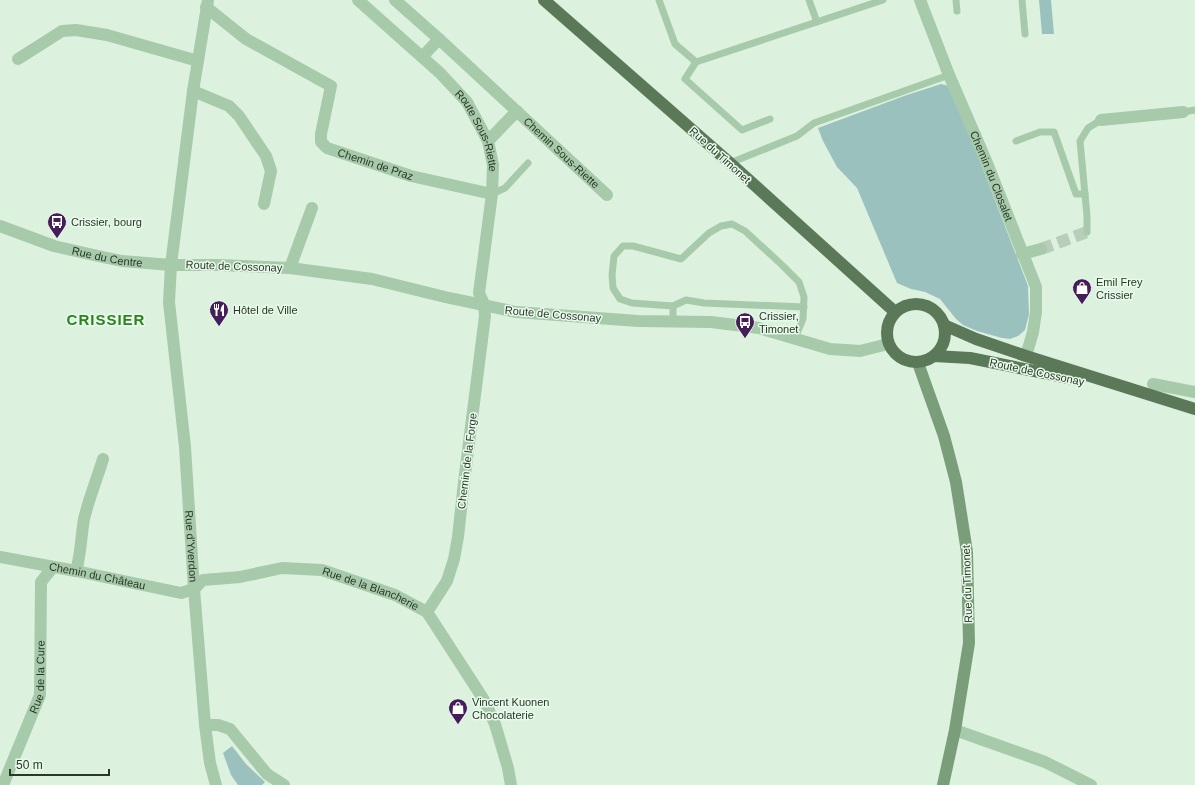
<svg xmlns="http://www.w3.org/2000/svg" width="1195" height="785" viewBox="0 0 1195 785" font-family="Arial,sans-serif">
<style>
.green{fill:#9bc1bf}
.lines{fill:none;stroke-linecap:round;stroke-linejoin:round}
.street-tunnel{stroke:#b8cdba;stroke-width:12;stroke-dasharray:12 6;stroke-linecap:butt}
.lane{stroke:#a7caaa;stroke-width:7}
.street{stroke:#a7caaa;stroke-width:12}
.secondary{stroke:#7a9e79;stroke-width:12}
.primary{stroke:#5b7959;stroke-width:12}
.labels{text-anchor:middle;stroke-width:3;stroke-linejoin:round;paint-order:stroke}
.street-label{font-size:11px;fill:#293728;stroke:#e8faeb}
.poi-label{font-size:11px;fill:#293728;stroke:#e8faeb;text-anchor:start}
.district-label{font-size:15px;font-weight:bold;letter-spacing:1px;fill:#2e811f;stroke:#e8faeb}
</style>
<rect width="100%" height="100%" fill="#dcf2df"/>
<!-- green -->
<g class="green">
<path d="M1039,0H1051L1054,34H1042Z"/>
<path d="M941,84L949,86L981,164L1028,286L1029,314L1025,330L1018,336L1010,339L1002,338L977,331L963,325L956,319L940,299L925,292L911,289L897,283L857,188L837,167L823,141L818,128L904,96Z"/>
<path d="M232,746L246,764L265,782L262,785H238L231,775L223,753Z"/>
</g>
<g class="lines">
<!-- street-tunnel -->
<path class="street-tunnel" d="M1041,249L1087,232"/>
<!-- lane -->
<g class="lane">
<path d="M659,0L675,44L696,62L883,0"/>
<path d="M809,0L817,22"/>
<path d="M956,0L957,11"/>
<path d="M1022,0L1025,34"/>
<path d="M696,62L685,79L742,130L770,119"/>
<path d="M1183,112L1195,110"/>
<path d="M1016,141L1040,132H1054L1076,194H1085"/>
<path d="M730,163L797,136L814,123L949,75"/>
<path d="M492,194L505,188L528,163"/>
<path d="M1087,232V216L1080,141L1088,128L1101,120"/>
<path d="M673,306L686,300L704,303L804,307"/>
<path d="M673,321V306L632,303L620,299L613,288L612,275L614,256L623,246H633L681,259L709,233L721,226L732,224L745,231L782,265L799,282L804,297L803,319L795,338"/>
</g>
<!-- street -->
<g class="street">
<path id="s1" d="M208,0L193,91L171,265L169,302L185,447L194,589L205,725L210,763L216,785"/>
<path id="s2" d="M358,0L440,73L467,102L488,141L493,165L492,194L479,293L484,304L485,316L464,482L458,537L454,559L447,581L427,612"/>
<path id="s3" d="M395,0L439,39L607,195"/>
<path id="s4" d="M920,0L949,75L987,163L1036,287V312L1033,332L1026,356"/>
<path id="s5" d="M206,7L246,39L331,86L321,134V142L327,148L411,176L492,194"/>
<path d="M422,57L439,39"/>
<path d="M18,59L62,31L76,30L107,35L198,61"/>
<path d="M193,91L229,106L239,116L266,156L271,171L264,204"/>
<path d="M1101,120L1183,112"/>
<path d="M488,141L517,111"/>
<path id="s6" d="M0,226L54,246L98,256L122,261L171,265H218L290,268L372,279L445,297L516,312L638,321L711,322L759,328L830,349L860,351L888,344"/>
<path d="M1022,254L1041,249"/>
<path d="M290,268L312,208"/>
<path d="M1153,384L1195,392"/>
<path id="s7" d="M0,557L76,571L181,593L194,589L203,580L240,577L282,568L322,570L395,595L427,612L484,700L495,724L508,768L511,785"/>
<path d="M76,571C81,554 81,536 84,519C89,498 97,479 103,459"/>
<path d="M205,725H218L230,729L267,774L284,785"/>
<path d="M955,730L1045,762L1091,785"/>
<path id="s8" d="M3,785L40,695L41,582L53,567"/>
</g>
<!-- secondary -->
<path class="secondary" d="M918,363L944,436L956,482L967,552L969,643L955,730L943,785"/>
<!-- primary -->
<g class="primary">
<path d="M544,0L730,163L895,312"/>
<circle cx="916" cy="333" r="29"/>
<path d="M944,325L976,339L1026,356L1195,409"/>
<path d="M934,356L970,358L1079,380"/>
</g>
</g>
<!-- icons -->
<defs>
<symbol id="bus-pin" viewBox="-11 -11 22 30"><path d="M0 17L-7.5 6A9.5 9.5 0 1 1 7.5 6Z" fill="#451d59" stroke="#e8faeb"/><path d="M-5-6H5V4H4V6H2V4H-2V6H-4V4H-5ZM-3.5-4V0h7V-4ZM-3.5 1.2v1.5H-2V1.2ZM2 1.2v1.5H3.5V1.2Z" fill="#fff"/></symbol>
<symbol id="shop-pin" viewBox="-11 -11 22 30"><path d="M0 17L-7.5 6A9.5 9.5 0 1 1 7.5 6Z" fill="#451d59" stroke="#e8faeb"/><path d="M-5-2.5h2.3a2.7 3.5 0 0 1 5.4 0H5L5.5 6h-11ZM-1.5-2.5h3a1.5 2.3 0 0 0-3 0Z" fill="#fff"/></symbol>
<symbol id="restaurant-pin" viewBox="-11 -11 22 30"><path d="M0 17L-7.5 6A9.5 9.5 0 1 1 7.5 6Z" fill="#451d59" stroke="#e8faeb"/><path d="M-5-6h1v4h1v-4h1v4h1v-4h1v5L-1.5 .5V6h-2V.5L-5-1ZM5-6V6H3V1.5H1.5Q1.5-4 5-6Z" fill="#fff"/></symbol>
</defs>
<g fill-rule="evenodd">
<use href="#bus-pin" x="46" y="211" width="22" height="30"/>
<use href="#shop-pin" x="1071" y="277" width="22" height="30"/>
<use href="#restaurant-pin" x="208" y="299" width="22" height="30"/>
<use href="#bus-pin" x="734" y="311" width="22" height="30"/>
<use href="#shop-pin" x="447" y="697" width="22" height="30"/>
</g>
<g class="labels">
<!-- street labels -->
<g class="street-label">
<text dy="4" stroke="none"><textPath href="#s2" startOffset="180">Route Sous-Riette</textPath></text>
<text dy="4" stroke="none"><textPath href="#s3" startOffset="226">Chemin Sous-Riette</textPath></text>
<text transform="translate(720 155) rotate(42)" y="4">Rue du Timonet</text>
<text dy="4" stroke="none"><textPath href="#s5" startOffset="265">Chemin de Praz</textPath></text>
<text dy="4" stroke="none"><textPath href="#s4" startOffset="190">Chemin du Closalet</textPath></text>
<text dy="4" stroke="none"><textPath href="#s6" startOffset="112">Rue du Centre</textPath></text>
<text transform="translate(234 266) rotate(2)" y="4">Route de Cossonay</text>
<text transform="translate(553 314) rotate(5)" y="4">Route de Cossonay</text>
<text transform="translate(1037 372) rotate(12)" y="4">Route de Cossonay</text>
<text transform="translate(467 461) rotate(-83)" y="4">Chemin de la Forge</text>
<text dy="4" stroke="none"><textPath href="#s1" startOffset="550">Rue d'Yverdon</textPath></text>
<text dy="4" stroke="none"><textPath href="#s7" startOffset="99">Chemin du Château</textPath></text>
<text transform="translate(967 584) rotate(-92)" y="4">Rue du Timonet</text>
<text dy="4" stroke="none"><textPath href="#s7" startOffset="383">Rue de la Blancherie</textPath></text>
<text dy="4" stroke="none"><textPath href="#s8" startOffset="115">Rue de la Cure</textPath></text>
</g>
<!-- poi labels -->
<g class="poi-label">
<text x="71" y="226">Crissier, bourg</text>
<text x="1096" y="286">Emil Frey<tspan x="1096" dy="13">Crissier</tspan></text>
<text x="233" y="314">Hôtel de Ville</text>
<text x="759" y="320">Crissier,<tspan x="759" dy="13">Timonet</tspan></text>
<text x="472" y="706">Vincent Kuonen<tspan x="472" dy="13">Chocolaterie</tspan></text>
</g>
<!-- district labels -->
<g class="district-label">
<text x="106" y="325">CRISSIER</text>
</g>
</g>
<!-- scale -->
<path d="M10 769v6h99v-6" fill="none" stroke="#293728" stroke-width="2"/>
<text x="16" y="769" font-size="12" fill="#293728" stroke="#e8faeb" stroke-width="3" paint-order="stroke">50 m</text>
</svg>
